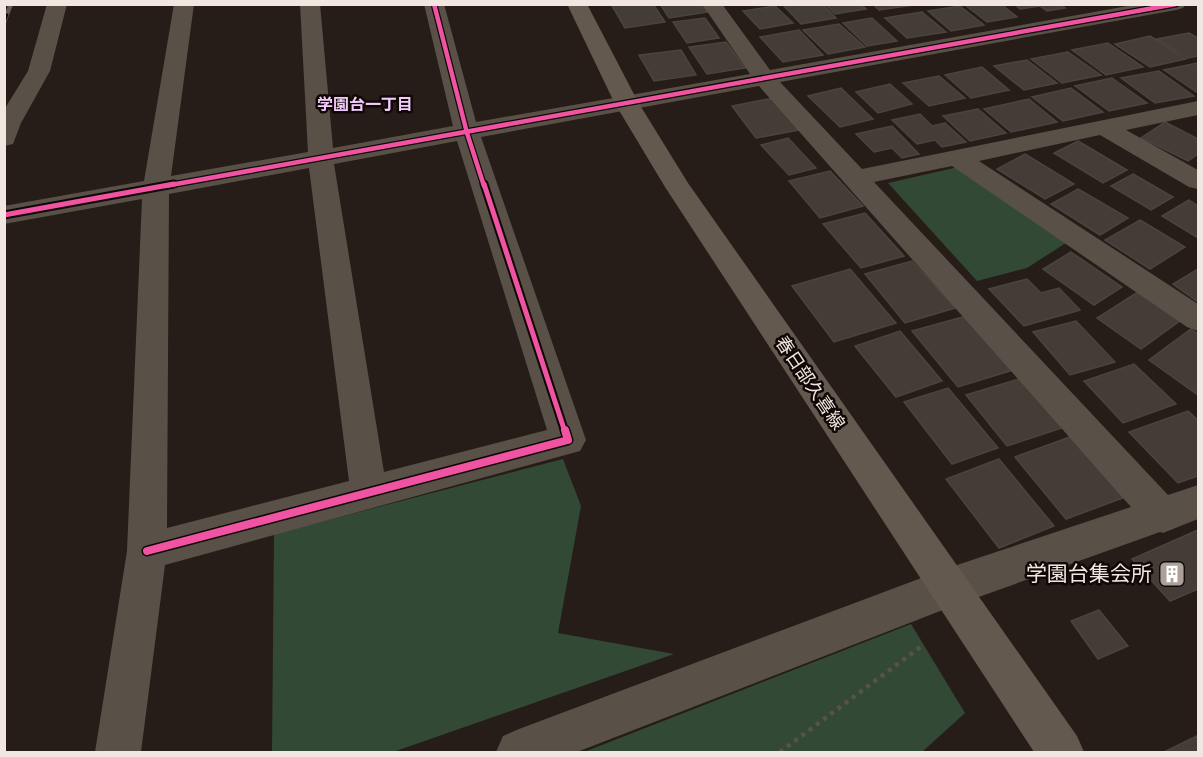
<svg xmlns="http://www.w3.org/2000/svg" width="1203" height="757" viewBox="0 0 1203 757" font-family="'DejaVu Sans','Noto Sans JP',sans-serif">
<style>
.green{fill:#324936}
.building{fill:#433c37;stroke:#4b443e;stroke-width:1.5}
.lines{fill:none;stroke-linecap:round;stroke-linejoin:round}
.path{stroke:#59524a;stroke-width:4.5;stroke-dasharray:4 5;stroke-linecap:butt}
.minor{fill:#595148;fill-rule:evenodd}
.major{fill:#64594e;fill-rule:evenodd}
.rail-casing{stroke:#625a54;stroke-width:4.5}
.rail{stroke:#0f0805;stroke-width:3;stroke-dasharray:9;stroke-linecap:butt}
.cycleway-far2-casing{stroke:#0f0805;stroke-width:7}
.cycleway-far1-casing{stroke:#0f0805;stroke-width:9}
.cycleway-casing{stroke:#0f0805;stroke-width:11}
.cycleway-far2{stroke:#f153a3;stroke-width:4.5}
.cycleway-far1{stroke:#f153a3;stroke-width:5}
.cycleway{stroke:#f153a3;stroke-width:8}
.labels{text-anchor:middle;stroke-width:5;stroke-linejoin:round;paint-order:stroke}
.far-neighbourhood-label{font-size:16px;font-weight:bold;fill:#f2cbfe;stroke:#0f0805}
.street-label{font-size:18px;fill:#f2e7e0;stroke:#0f0805}
.near-poi-label{font-size:21px;fill:#f2e7e0;stroke:#0f0805;text-anchor:end}
</style>
<rect width="100%" height="100%" fill="#261d18"/>
<!-- green -->
<g class="green">
<path d="M958,167L1069,241L1027,268L977,281L888,183Z"/>
<path d="M563,459L581,506L558,633L674,654L393,752H272L274,534Z"/>
<path d="M911,624L965,713L922,752H584Z"/>
</g>
<!-- building -->
<g class="building">
<path d="M611,4H653L665,22L625,28Z"/>
<path d="M660,4H702L708,12L669,18Z"/>
<path d="M795,4H822L836,18L801,24L784,6Z"/>
<path d="M825,4H861L866,9L835,14Z"/>
<path d="M873,4H913V5L879,10Z"/>
<path d="M1001,4L1017,17L987,22L965,5Z"/>
<path d="M1014,4H1060L1065,8L1047,11L1040,6L1020,9Z"/>
<path d="M775,6L793,23L760,29L743,11Z"/>
<path d="M960,6L984,25L951,31L928,11Z"/>
<path d="M922,12L946,32L907,38L885,18Z"/>
<path d="M705,18L719,38L687,43L673,22Z"/>
<path d="M872,18L897,41L867,46L843,23Z"/>
<path d="M839,24L865,47L828,54L803,30Z"/>
<path d="M799,30L823,55L783,62L760,37Z"/>
<path d="M1189,33L1198,38V56L1188,58L1157,39Z"/>
<path d="M1150,36L1186,59L1150,67L1115,44Z"/>
<path d="M726,42L745,68L707,74L689,47Z"/>
<path d="M1108,43L1143,67L1106,75L1072,50Z"/>
<path d="M681,50L696,75L654,81L639,55Z"/>
<path d="M1068,52L1101,75L1062,83L1031,59Z"/>
<path d="M1027,60L1057,83L1024,90L994,66Z"/>
<path d="M1198,63V93L1164,70Z"/>
<path d="M982,67L1009,90L971,98L945,75Z"/>
<path d="M1159,71L1194,96L1155,103L1121,78Z"/>
<path d="M939,76L965,98L929,106L903,83Z"/>
<path d="M1112,78L1147,103L1109,111L1075,86Z"/>
<path d="M890,84L912,104L878,113L856,92Z"/>
<path d="M841,88L873,119L840,127L808,96Z"/>
<path d="M1071,88L1103,112L1063,121L1032,97Z"/>
<path d="M773,98L799,130L756,138L732,106Z"/>
<path d="M1029,99L1057,122L1011,132L984,109Z"/>
<path d="M978,109L1006,133L970,141L943,116Z"/>
<path d="M920,114L932,126L945,123L966,142L942,147L935,140L917,144L892,120Z"/>
<path d="M1165,122L1198,139V154L1188,161L1141,138Z"/>
<path d="M892,126L919,154L902,158L892,148L874,152L856,134Z"/>
<path d="M788,138L816,168L789,175L761,145Z"/>
<path d="M1078,141L1127,170L1103,183L1054,153Z"/>
<path d="M1025,154L1074,184L1045,199L997,169Z"/>
<path d="M830,171L863,206L820,218L789,181Z"/>
<path d="M1133,174L1173,197L1151,210L1111,186Z"/>
<path d="M1078,189L1128,218L1100,235L1051,204Z"/>
<path d="M1189,200L1198,206V238L1162,216Z"/>
<path d="M865,213L904,256L861,268L823,224Z"/>
<path d="M1140,220L1185,247L1150,269L1105,240Z"/>
<path d="M1071,252L1122,287L1094,305L1043,269Z"/>
<path d="M912,261L955,308L905,323L865,274Z"/>
<path d="M850,269L896,323L834,342L792,286Z"/>
<path d="M1198,269V302L1173,284Z"/>
<path d="M1027,279L1041,293L1059,288L1080,310L1024,326L989,289Z"/>
<path d="M1138,292L1181,320L1141,349L1097,318Z"/>
<path d="M966,316L1013,370L958,387L912,331Z"/>
<path d="M1076,321L1115,362L1070,375L1033,332Z"/>
<path d="M1191,329L1198,334V395L1149,360Z"/>
<path d="M900,331L942,381L896,397L855,346Z"/>
<path d="M1134,364L1176,404L1123,423L1084,381Z"/>
<path d="M1022,378L1065,427L1007,446L966,395Z"/>
<path d="M948,388L998,448L952,464L904,402Z"/>
<path d="M1188,411L1198,420V476L1178,483L1129,432Z"/>
<path d="M1070,437L1123,498L1066,519L1015,457Z"/>
<path d="M999,459L1054,526L999,548L946,479Z"/>
<path d="M1198,530V589L1170,601L1132,559Z"/>
<path d="M1099,610L1128,646L1098,659L1071,621Z"/>
<path d="M1197,736L1198,752H1164Z"/>
</g>
<g class="lines">
<!-- path -->
<path class="path" d="M780,752L923,645"/>
<!-- minor -->
<g class="minor">
<path d="M47,4H67L50,71L21,123L13,144L4,146V110L28,71Z"/>
<path d="M174,4H194L171,176L308,152L300,4H320L333,148L453,126L424,4H444L476,122L750,74L702,4H722L770,70L1139,4H1186L1183,8L1176,10L780,82L862,169L1198,101V115L1126,130L1198,170V189L1189,187L1100,135L979,161L1198,304V331L1187,327L952,166L874,182L1168,495L1198,485V519L1163,533L1160,532L948,608L577,752H496L503,736L519,729L948,568L1131,507L759,86L481,137L586,440L580,451L165,565L141,752H95L127,551L142,199L4,224V206L144,181ZM457,141L547,430L384,472L334,164ZM309,168L349,481L167,528L169,194Z"/>
</g>
<!-- major -->
<path class="major" d="M567,4H587L638,102L688,183L1077,736L1084,752H1034L665,187L614,102Z"/>
<defs>
<path id="rail" d="M4,22L11,4"/>
</defs>
<!-- rail casing -->
<use href="#rail" class="rail-casing"/>
<!-- rail -->
<use href="#rail" class="rail"/>
<defs>
<g id="cycleway-far2">
<path d="M434,4L467,133L484,186"/>
<path d="M165,186L1176,4"/>
</g>
<g id="cycleway-far1">
<path d="M484,184L565,432"/>
<path d="M4,215L174,184"/>
</g>
<path id="cycleway" d="M147,551L568,440L565,430"/>
</defs>
<!-- cycleway-far2 casing -->
<use href="#cycleway-far2" class="cycleway-far2-casing"/>
<!-- cycleway-far1 casing -->
<use href="#cycleway-far1" class="cycleway-far1-casing"/>
<!-- cycleway casing -->
<use href="#cycleway" class="cycleway-casing"/>
<!-- cycleway-far2 -->
<use href="#cycleway-far2" class="cycleway-far2"/>
<!-- cycleway-far1 -->
<use href="#cycleway-far1" class="cycleway-far1"/>
<!-- cycleway -->
<use href="#cycleway" class="cycleway"/>
</g>
<!-- icons -->
<defs>
<symbol id="building-square" viewBox="-11 -11 22 22"><rect x="-9" y="-9" width="18" height="18" rx="4" fill="#aba09a" stroke="#0f0805"/><path d="M-4-6H4V6H1V3H-1V6H-4ZM-2.5-4.3h1.7v1.8h-1.7ZM.8-4.3h1.7v1.8H.8ZM-2.5-1h1.7V.8h-1.7ZM.8-1h1.7V.8H.8Z" fill="#fff"/></symbol>
</defs>
<g fill-rule="evenodd">
<use href="#building-square" x="1157" y="559" width="30" height="30"/>
</g>
<g class="labels">
<!-- far-neighbourhood labels -->
<g class="far-neighbourhood-label">
<text x="365" y="110">学園台一丁目</text>
</g>
<!-- street labels -->
<g class="street-label">
<text transform="translate(810 383) rotate(56)" y="6">春日部久喜線</text>
</g>
<!-- near-poi labels -->
<g class="near-poi-label">
<text x="1152" y="581">学園台集会所</text>
</g>
</g>
<!-- border -->
<rect width="1203" height="757" fill="none" stroke="#f2e7e0" stroke-width="12"/>
</svg>
